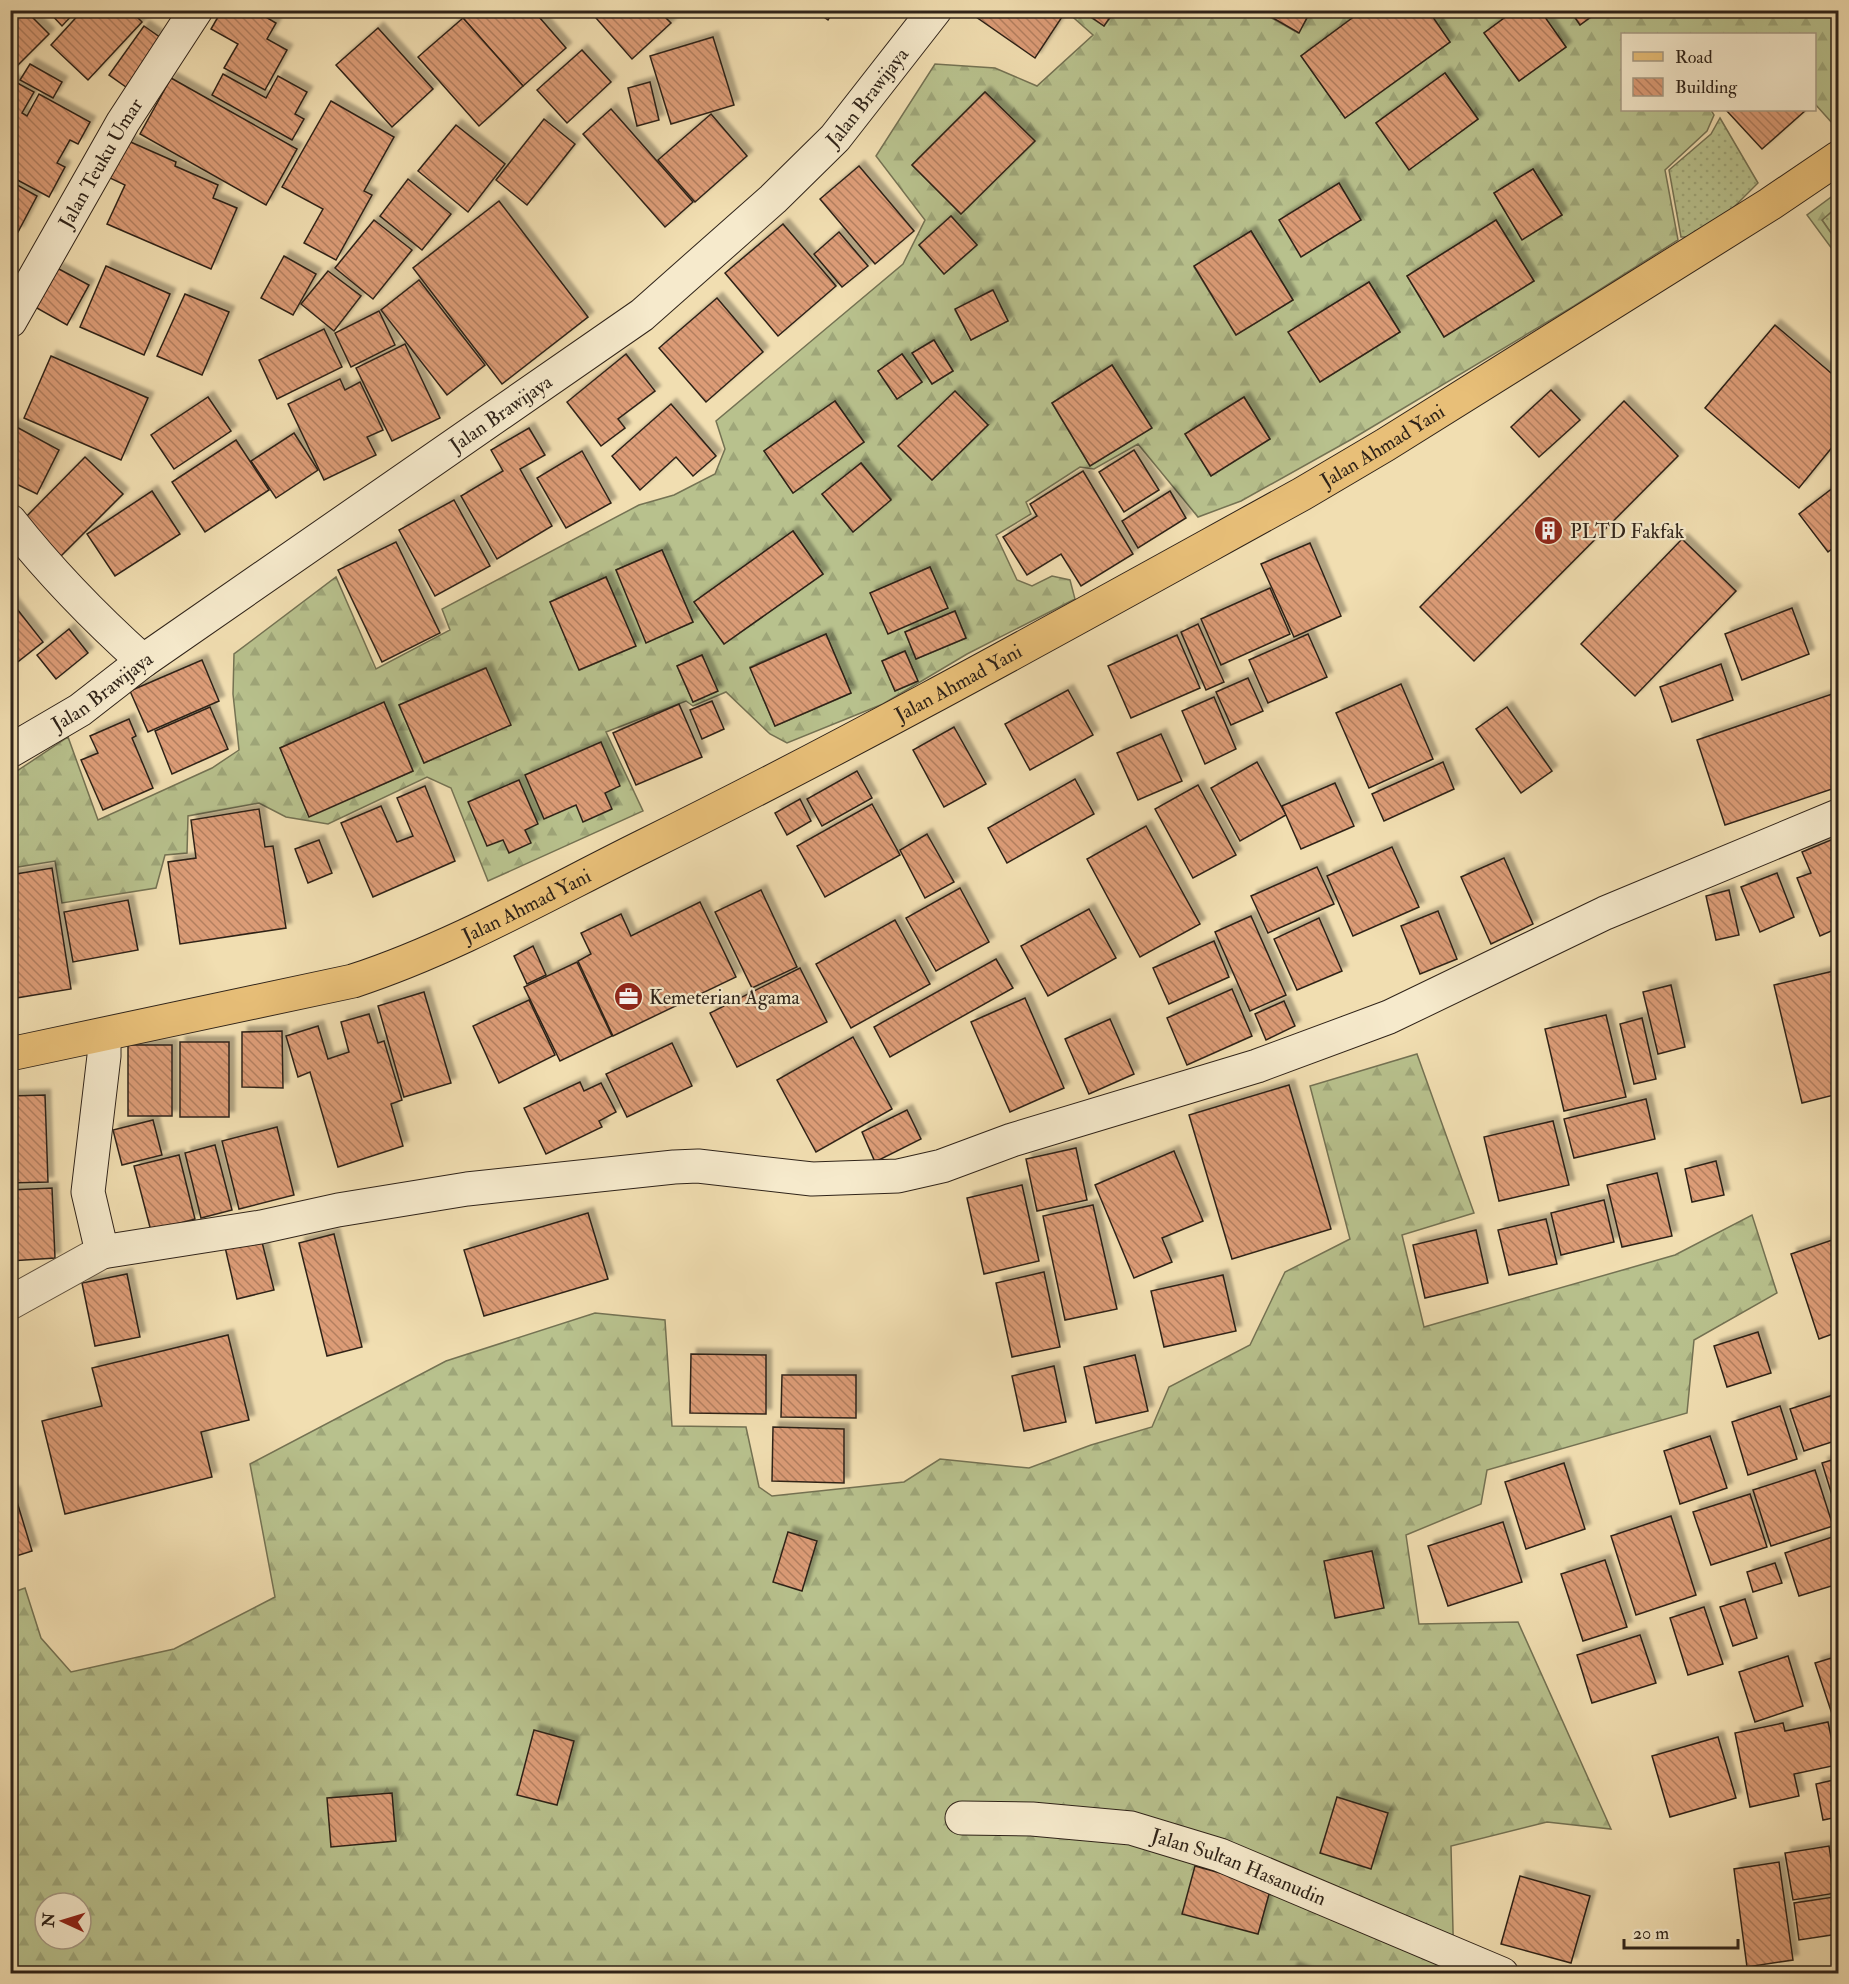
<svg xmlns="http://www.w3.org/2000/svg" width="1849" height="1984" viewBox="0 0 1849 1984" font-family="'IM FELL Double Pica',serif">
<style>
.grass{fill:url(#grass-dots);stroke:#747253;stroke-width:1.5}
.forest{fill:url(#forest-firs);stroke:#747253;stroke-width:1.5;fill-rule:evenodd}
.building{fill:url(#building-back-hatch);stroke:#2f2319;stroke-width:1.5;filter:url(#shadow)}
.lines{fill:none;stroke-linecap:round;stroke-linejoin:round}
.street-casing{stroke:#60523f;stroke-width:35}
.secondary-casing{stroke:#2f2319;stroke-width:35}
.primary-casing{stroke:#2f2319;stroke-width:35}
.street{stroke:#f6eacc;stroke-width:33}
.secondary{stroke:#f6eacc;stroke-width:33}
.primary{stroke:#e8bf78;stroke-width:33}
.labels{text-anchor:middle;stroke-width:4.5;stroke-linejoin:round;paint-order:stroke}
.street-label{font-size:20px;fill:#2f2319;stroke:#f6eacc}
.poi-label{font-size:20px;fill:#2f2319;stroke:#f6eacc;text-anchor:start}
</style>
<defs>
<pattern id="grass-dots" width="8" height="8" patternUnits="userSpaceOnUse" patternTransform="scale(1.5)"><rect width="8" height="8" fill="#b8c18d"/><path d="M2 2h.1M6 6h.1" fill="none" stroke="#9ea679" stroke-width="1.8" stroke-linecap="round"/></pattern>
<pattern id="forest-firs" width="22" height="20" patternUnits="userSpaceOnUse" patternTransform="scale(1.5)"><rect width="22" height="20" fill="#b8c18d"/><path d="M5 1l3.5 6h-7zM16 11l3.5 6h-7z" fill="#9ea679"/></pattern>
<pattern id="building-back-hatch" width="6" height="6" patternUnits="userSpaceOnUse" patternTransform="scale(1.5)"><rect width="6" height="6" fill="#dc9c77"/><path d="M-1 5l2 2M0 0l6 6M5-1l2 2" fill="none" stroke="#b37f61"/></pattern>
<filter id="shadow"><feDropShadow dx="5.5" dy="-5.5" stdDeviation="1.5" flood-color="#0004"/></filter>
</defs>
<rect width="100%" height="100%" fill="#f1deb1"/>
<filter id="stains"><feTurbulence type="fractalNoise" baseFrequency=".00333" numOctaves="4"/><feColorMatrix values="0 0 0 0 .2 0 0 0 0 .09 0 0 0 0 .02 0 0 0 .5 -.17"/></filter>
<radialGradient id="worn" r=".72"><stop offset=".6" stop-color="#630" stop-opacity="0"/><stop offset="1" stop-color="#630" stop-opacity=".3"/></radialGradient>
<!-- grass -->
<g class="grass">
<path d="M1720,118L1758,183L1732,209L1688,237H1681L1669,170L1711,134Z"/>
<path d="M1838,206V243L1822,220Z"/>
</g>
<!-- forest -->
<g class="forest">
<path d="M1066,11H1081L1104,26L1115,11H1259L1298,33L1311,11H1363L1301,56L1345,118L1450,42L1428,11H1515L1484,33L1519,81L1566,47L1540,11H1570L1580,25L1600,11H1838V121L1833,124L1815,104L1814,34H1622V110H1711L1714,115L1707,131L1665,170L1678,240L1574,306L1352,439L1241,501L1198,517L1138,444L1094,469L1080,467L1026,502L1031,514L996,535L1017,580L1032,586L1052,576L1070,580L1075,599L967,654L883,704L787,743L770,734L726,692L693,706L686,701L606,732L643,811L488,881L451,788L427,777L328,824L286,817L259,803L188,816L187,853L165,855L156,888L62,903L55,861L11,868V775L68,737L98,820L212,768L239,750L233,694L234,654L336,577L376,669L450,630L442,609L639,505L674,495L715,474L725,449L716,421L903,264L925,220L876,156L935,64L995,68L1037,86L1093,35ZM1445,73L1478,119L1409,169L1376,123ZM985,92L1034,141L961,214L912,165ZM1533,169L1562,215L1522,239L1494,193ZM951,216L977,245L944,274L919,245ZM1496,220L1534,281L1444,337L1407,276ZM1251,231L1293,300L1236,335L1194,267ZM1369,282L1400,332L1320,382L1289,332ZM992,290L1008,321L971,340L955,310ZM933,340L953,371L932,384L913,353ZM902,354L922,382L897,399L878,371ZM1112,365L1151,428L1090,466L1052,403ZM1244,397L1270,439L1211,476L1185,434ZM835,401L864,442L793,493L764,451ZM988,425L932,480L899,446ZM861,463L891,499L853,532L822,494ZM793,531L823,574L724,644L694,602ZM662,550L693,622L647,642L616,570ZM930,567L947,608L871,593ZM606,577L635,646L580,670L550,602ZM955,611L966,638L916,659L905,632ZM826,634L851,693L775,726L750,667ZM905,651L918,681L895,691L882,661ZM702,655L717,691L693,702L677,666ZM485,668L510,725L424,763L399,705ZM384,703L413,771L309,816L280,748Z"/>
<path d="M1838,192V206L1822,220L1838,243V257L1807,215Z"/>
<path d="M1417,1054L1474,1213L1402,1235L1424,1327L1675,1255L1752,1215L1777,1293L1694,1340L1687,1413L1487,1470L1481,1504L1406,1535L1419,1624L1518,1622L1611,1829L1547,1822L1451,1846L1454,1973L11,1974V1593L25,1588L41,1638L71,1672L174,1649L275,1597L250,1464L446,1361L595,1313L665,1320L672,1426L746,1427L759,1487L772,1496L904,1482L940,1459L1029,1468L1091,1445L1152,1427L1169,1387L1250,1345L1285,1272L1350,1239L1310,1086ZM45,1903H81V1939H45Z"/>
</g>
<!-- building -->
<g class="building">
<path d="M10,10H25L49,34L10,73Z"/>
<path d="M47,10H77L62,26Z"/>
<path d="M83,10H130L142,22L88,80L51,45Z"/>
<path d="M222,10H254L276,23L267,39L287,50L265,90L224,68L238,44L211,29Z"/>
<path d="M471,10H533L566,48L523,86L463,18Z"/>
<path d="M589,10H674L666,18L671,23L632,59Z"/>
<path d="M814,10H834L828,20Z"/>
<path d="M966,10H1053L1062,17L1035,58Z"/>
<path d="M1081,10H1115L1104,26Z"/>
<path d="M1259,10H1311L1299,33Z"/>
<path d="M1363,10H1428L1450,42L1345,118L1301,56Z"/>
<path d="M1515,10H1540L1566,47L1519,81L1484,33Z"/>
<path d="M1570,10H1600L1580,25Z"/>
<path d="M463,18L523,86L479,126L418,57Z"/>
<path d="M144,26L161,38L126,87L109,75Z"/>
<path d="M378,28L433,89L392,127L336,65Z"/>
<path d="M713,37L734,105L671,124L650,56Z"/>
<path d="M582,50L611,82L567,123L537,90Z"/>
<path d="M30,64L62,82L53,98L20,80Z"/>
<path d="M1445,73L1478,119L1409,170L1376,123Z"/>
<path d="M223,74L266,98L278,76L307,92L295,114L304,119L292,140L212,95Z"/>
<path d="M171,78L297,149L266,205L140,134Z"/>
<path d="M10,79L34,92L22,113L27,116L39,94L90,122L78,144L70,140L57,163L65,167L49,197L10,176Z"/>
<path d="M650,82L659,120L637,126L628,88Z"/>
<path d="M985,92L1035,141L961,214L912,165Z"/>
<path d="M331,101L394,137L364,191L372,195L336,260L304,243L323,209L282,187Z"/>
<path d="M611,109L693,202L665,227L583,134Z"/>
<path d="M1726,110H1806L1762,149Z"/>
<path d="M711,114L747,156L695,202L658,160Z"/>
<path d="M544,119L575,144L527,205L496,180Z"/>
<path d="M456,125L505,164L468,212L418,171Z"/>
<path d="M126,140L176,162L175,166L218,185L213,198L237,208L211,269L107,224L125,185L110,178Z"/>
<path d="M859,166L914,231L875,264L820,199Z"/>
<path d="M1533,169L1562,215L1522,240L1494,193Z"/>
<path d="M408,179L451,214L422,250L380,216Z"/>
<path d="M10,181L37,196L18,232L10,228Z"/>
<path d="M1339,183L1361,220L1301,257L1279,220Z"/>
<path d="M499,201L588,317L502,384L413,268Z"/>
<path d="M951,216L977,245L944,274L919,245Z"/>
<path d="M374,220L412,250L373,299L335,268Z"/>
<path d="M1496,220L1534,281L1444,337L1407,276Z"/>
<path d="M783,224L836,286L778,336L725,273Z"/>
<path d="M1251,231L1293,300L1236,335L1194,266Z"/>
<path d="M839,232L868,266L842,287L814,254Z"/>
<path d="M284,256L316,274L293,315L261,298Z"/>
<path d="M106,266L170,294L144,355L80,327Z"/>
<path d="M57,268L89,285L67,325L35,307Z"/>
<path d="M328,271L361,296L334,331L301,304Z"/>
<path d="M419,280L485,365L447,395L381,310Z"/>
<path d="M1369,282L1400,332L1320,382L1288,332Z"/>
<path d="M993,290L1008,321L971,340L955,309Z"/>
<path d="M185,294L229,312L202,375L157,356Z"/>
<path d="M717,298L763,352L706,402L659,348Z"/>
<path d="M379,311L395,345L351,367L335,333Z"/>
<path d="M1775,325L1838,379V440L1799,488L1705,408Z"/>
<path d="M324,329L342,367L277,399L259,360Z"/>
<path d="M934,340L953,371L932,384L912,353Z"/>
<path d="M405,344L440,418L392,441L356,368Z"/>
<path d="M626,354L655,391L618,419L625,428L601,446L567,402Z"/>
<path d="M902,354L922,382L897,399L878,371Z"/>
<path d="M51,356L148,398L121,460L24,418Z"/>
<path d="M1112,365L1152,428L1090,466L1052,403Z"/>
<path d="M340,379L345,390L360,382L383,430L367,437L376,455L324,480L288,404Z"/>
<path d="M1551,390L1580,420L1539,457L1511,427Z"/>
<path d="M955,391L988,425L932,480L898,446Z"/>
<path d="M208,397L231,431L174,469L151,435Z"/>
<path d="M1244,397L1270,439L1211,476L1185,434Z"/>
<path d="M835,401L864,442L793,493L764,451Z"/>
<path d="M1624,401L1678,456L1474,661L1420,607Z"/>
<path d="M671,404L716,456L693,476L676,457L640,490L612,456Z"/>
<path d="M11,424L59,450L37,494L10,481Z"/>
<path d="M529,428L545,455L520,469L552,526L497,559L461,496L503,471L491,450Z"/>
<path d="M294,433L318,470L276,498L251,461Z"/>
<path d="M236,440L269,490L205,532L172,482Z"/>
<path d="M1134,450L1159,490L1124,512L1099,472Z"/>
<path d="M582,451L611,503L566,528L537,478Z"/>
<path d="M85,457L123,494L59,558L22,521Z"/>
<path d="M861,463L891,500L853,532L822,494Z"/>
<path d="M1083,471L1133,554L1081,586L1061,554L1027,575L1003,537L1037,516L1030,504Z"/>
<path d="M1838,484V544L1828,552L1799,514Z"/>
<path d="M152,491L180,534L115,576L87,534Z"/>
<path d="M1170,491L1186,518L1138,548L1122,521Z"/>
<path d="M454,500L490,566L435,596L399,530Z"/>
<path d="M793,531L823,574L724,644L694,602Z"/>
<path d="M1682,539L1736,591L1635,696L1581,644Z"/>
<path d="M396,542L440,633L382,662L338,570Z"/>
<path d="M1310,543L1341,616L1294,637L1261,564Z"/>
<path d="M662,550L693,622L646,643L616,570Z"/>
<path d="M930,567L948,608L888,634L870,593Z"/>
<path d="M606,577L636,646L579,670L550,602Z"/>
<path d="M1270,588L1290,634L1221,665L1201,619Z"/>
<path d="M10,600L43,642L10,668Z"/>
<path d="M1792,608L1809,654L1742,680L1725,634Z"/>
<path d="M955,611L966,638L916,659L905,632Z"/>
<path d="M1198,624L1224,682L1206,690L1181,632Z"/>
<path d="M69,629L88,653L56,679L37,655Z"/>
<path d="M826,634L851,693L775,726L750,668Z"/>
<path d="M1308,634L1327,677L1268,703L1249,660Z"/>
<path d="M1177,635L1200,688L1131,718L1108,666Z"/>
<path d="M905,651L918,681L895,691L882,661Z"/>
<path d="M702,655L718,691L693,702L677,666Z"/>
<path d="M202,660L219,701L148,732L130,691Z"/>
<path d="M1721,664L1733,700L1672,722L1660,687Z"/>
<path d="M486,668L511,725L424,763L399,705Z"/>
<path d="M1248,678L1263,711L1231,725L1216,692Z"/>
<path d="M1401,684L1433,759L1369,788L1336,713Z"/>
<path d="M1068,690L1093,735L1030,770L1005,724Z"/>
<path d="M1838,692V787L1725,825L1697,740Z"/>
<path d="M1214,697L1236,749L1205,764L1182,711Z"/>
<path d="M712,701L724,729L702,739L690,710Z"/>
<path d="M384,702L413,771L309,817L280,748Z"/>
<path d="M679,704L702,757L636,785L613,733Z"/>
<path d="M210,707L228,749L172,774L155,731Z"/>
<path d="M1507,707L1552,771L1521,793L1476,729Z"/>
<path d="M129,719L136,736L132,738L153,788L103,810L81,760L98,753L90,736Z"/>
<path d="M954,727L986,784L944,807L913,750Z"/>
<path d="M1161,734L1182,781L1138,800L1117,753Z"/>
<path d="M601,742L620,786L605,793L612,809L583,822L576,805L544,819L525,775Z"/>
<path d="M1257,762L1286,815L1240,841L1211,788Z"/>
<path d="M1443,762L1454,789L1384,821L1372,794Z"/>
<path d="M857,771L872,798L822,826L807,799Z"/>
<path d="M1075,779L1094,814L1007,863L988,828Z"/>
<path d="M519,780L538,824L525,830L531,843L509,853L503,840L487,846L468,802Z"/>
<path d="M1335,783L1354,826L1301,849L1282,806Z"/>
<path d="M1198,785L1236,855L1193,878L1155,809Z"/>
<path d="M425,786L455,861L373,897L341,823L381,806L397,842L413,836L397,798Z"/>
<path d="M800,799L811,821L787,835L775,813Z"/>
<path d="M872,804L900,855L825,897L797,846Z"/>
<path d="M259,809L265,847L273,846L286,928L180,944L168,862L196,858L191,820Z"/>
<path d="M1146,826L1200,924L1140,957L1087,859Z"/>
<path d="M927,834L954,882L925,898L900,850Z"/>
<path d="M1838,837V928L1820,936L1797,878L1811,873L1802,852Z"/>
<path d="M319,840L332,873L308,883L295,849Z"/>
<path d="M1392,847L1419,907L1353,936L1327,876Z"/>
<path d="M1504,858L1533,924L1491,944L1461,877Z"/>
<path d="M1317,867L1334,904L1268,933L1251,896Z"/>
<path d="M52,868L71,989L10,999V875Z"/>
<path d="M1777,873L1794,917L1760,932L1741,887Z"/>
<path d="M960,888L989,942L936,971L906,918Z"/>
<path d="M761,890L797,967L752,988L715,912Z"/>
<path d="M1729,890L1739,935L1716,940L1706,896Z"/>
<path d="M128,900L138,950L73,962L64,912Z"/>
<path d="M700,902L736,977L613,1036L578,961L591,954L581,933L621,914L631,936Z"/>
<path d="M1089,909L1116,958L1048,996L1021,946Z"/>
<path d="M1438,911L1457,959L1420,974L1401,926Z"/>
<path d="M1251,916L1286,995L1250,1011L1215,932Z"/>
<path d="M1319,918L1342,971L1297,990L1274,939Z"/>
<path d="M895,920L930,984L851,1028L816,964Z"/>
<path d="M1214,941L1229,977L1169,1004L1153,968Z"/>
<path d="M533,946L546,975L527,984L514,956Z"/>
<path d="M996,959L1013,988L890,1057L874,1027Z"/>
<path d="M577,962L612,1036L560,1061L524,987Z"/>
<path d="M800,968L827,1022L737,1067L710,1013Z"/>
<path d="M1838,970V1094L1802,1103L1774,985Z"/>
<path d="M1671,985L1685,1047L1658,1054L1643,992Z"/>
<path d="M1232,989L1252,1036L1187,1065L1167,1018Z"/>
<path d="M424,992L451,1083L404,1097L378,1006Z"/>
<path d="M1025,998L1064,1088L1010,1112L971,1022Z"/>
<path d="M529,1000L555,1055L499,1083L473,1026Z"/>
<path d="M1284,1001L1295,1026L1266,1040L1255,1014Z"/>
<path d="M369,1014L378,1043L384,1041L402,1100L391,1104L403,1146L338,1167L310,1072L298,1077L286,1036L318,1026L328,1059L349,1052L341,1022Z"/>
<path d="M1606,1015L1626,1097L1564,1111L1545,1029Z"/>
<path d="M1642,1018L1656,1079L1634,1084L1620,1024Z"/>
<path d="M1110,1019L1134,1074L1089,1094L1065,1039Z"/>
<path d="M282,1031L283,1088L242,1087V1032Z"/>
<path d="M853,1037L892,1109L816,1152L777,1080Z"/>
<rect x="180" y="1042" width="49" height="75"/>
<path d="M672,1043L692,1086L627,1117L606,1074Z"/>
<rect x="128" y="1045" width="44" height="71"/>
<path d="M580,1082L584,1091L601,1083L616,1112L599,1121L602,1127L546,1154L524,1108Z"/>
<path d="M1289,1085L1331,1229L1232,1259L1189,1115Z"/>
<path d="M45,1095L48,1182L10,1183V1096Z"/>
<path d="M1646,1099L1655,1139L1574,1158L1564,1119Z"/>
<path d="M907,1110L921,1139L875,1162L862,1132Z"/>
<path d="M153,1120L162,1155L122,1165L113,1130Z"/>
<path d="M1553,1121L1569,1185L1499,1201L1484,1137Z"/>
<path d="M277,1127L294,1195L239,1209L222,1141Z"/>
<path d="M215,1145L232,1210L201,1218L185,1153Z"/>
<path d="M1076,1148L1087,1200L1037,1211L1026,1159Z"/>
<path d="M1174,1151L1203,1221L1162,1238L1172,1262L1134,1278L1095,1185Z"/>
<path d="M179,1155L195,1219L151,1231L134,1166Z"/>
<path d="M1716,1161L1724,1195L1692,1202L1685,1169Z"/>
<path d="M1657,1173L1672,1236L1622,1247L1607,1185Z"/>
<path d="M1022,1185L1039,1261L984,1274L967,1198Z"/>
<path d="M52,1188L55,1258L10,1261V1190Z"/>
<path d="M1604,1200L1614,1242L1561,1255L1551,1213Z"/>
<path d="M1093,1205L1117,1309L1065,1320L1043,1216Z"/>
<path d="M588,1213L608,1279L484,1316L464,1250Z"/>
<path d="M1546,1219L1557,1264L1509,1275L1498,1230Z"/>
<path d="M1476,1230L1488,1283L1425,1298L1413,1245Z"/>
<path d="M334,1234L362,1347L327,1356L299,1243Z"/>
<path d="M261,1238L274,1290L237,1299L225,1247Z"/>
<path d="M1838,1238V1332L1819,1339L1791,1254Z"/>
<path d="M1044,1272L1060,1347L1012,1357L996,1283Z"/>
<path d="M127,1274L140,1337L95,1346L82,1283Z"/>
<path d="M1223,1275L1236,1331L1164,1347L1151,1291Z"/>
<path d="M1758,1332L1771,1373L1727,1387L1714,1346Z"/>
<path d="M228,1335L249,1420L201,1432L212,1477L65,1514L42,1421L102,1406L92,1368Z"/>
<path d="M691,1354L766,1355V1414L690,1413Z"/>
<path d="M1135,1355L1148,1411L1096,1423L1084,1367Z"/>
<path d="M1054,1366L1066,1422L1024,1431L1012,1376Z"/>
<path d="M782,1375H856V1418L781,1417Z"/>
<path d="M1836,1394L1838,1404V1440L1804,1451L1790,1409Z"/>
<path d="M1780,1406L1797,1459L1748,1475L1732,1422Z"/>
<path d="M773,1427L844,1429V1483L772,1481Z"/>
<path d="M1710,1436L1727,1488L1680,1504L1664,1451Z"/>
<path d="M1838,1458V1504L1835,1505L1822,1463Z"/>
<path d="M1564,1463L1585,1529L1526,1549L1505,1482Z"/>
<path d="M1815,1470L1833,1526L1771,1546L1753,1490Z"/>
<path d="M14,1492L32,1551L10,1558V1493Z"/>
<path d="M1750,1494L1767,1547L1711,1565L1693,1512Z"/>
<path d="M1671,1516L1696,1595L1636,1615L1611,1536Z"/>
<path d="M1503,1522L1522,1582L1448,1606L1428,1546Z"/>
<path d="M788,1532L817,1541L802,1591L773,1582Z"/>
<path d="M1838,1535V1584L1799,1596L1785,1553Z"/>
<path d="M1372,1551L1384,1608L1335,1618L1324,1561Z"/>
<path d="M1605,1560L1627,1627L1583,1641L1561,1574Z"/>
<path d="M1775,1563L1782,1583L1753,1592L1747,1572Z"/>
<path d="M1745,1599L1757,1638L1733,1646L1720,1607Z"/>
<path d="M1704,1607L1723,1664L1688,1675L1670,1618Z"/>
<path d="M1640,1635L1656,1683L1592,1703L1577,1655Z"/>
<path d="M1788,1656L1803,1706L1755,1722L1739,1672Z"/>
<path d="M1838,1656V1726H1836L1815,1663Z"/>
<path d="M1828,1722L1837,1765L1794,1774L1799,1796L1750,1807L1735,1733L1783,1723L1785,1731Z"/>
<path d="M534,1730L574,1741L557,1805L517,1795Z"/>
<path d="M1718,1737L1736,1798L1670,1817L1652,1756Z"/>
<path d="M1838,1779V1817L1823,1820L1816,1784Z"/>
<path d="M392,1793L396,1841L331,1847L327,1798Z"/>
<path d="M1337,1797L1388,1813L1371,1869L1320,1853Z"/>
<path d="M1838,1825V1855L1832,1826Z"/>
<path d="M1829,1846L1836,1893L1793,1900L1785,1853Z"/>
<path d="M1779,1862L1793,1960L1747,1967L1734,1869Z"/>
<path d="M1195,1866L1271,1887L1258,1934L1182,1914Z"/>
<path d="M1520,1876L1590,1896L1571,1963L1501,1944Z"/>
<path d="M1834,1897L1838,1934L1799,1940L1794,1903Z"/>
<path d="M1293,1967L1309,1974H1290Z"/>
</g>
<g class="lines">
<defs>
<path id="street" d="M10,1303L102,1252"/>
<g id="secondary">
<path id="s1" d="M10,321L123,122L196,10"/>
<path d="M10,521C51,573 94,617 143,661"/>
<path id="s2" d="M10,751L80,710L143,661L642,315L773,199L835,138L935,10"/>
<path d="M104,1035V1056L88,1192L102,1252L261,1227L338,1210L467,1189L674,1167L698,1166L812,1179L898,1176L942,1166L1012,1140L1257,1066L1389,1017L1605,913L1838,816"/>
<path id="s3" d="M962,1818L1032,1819L1131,1828L1220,1855L1502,1974"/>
</g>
<g id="primary">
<path id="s4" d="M10,1054L353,981C454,948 549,893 644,846C867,736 1084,614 1302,494L1385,445L1770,204L1838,158"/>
</g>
</defs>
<!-- street casing -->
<use href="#street" class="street-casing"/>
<!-- secondary casing -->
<use href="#secondary" class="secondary-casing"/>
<!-- primary casing -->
<use href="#primary" class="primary-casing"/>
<!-- street -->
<use href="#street" class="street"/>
<!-- secondary -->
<use href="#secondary" class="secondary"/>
<!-- primary -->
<use href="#primary" class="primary"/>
</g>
<!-- icons -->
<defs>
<symbol id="building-disc" viewBox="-11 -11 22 22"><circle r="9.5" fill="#8f2418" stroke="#f6eacc"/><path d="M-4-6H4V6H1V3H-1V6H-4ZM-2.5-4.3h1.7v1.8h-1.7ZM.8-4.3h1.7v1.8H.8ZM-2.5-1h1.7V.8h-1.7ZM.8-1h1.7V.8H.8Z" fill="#fff"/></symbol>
<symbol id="office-disc" viewBox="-11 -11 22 22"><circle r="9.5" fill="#8f2418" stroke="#f6eacc"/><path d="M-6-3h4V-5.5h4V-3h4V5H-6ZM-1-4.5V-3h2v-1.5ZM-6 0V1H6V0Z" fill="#fff"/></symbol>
</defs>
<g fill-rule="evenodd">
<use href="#building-disc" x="1532" y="514" width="33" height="33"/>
<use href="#office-disc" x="612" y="980" width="33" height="33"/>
</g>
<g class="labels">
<!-- street labels -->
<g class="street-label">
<text dy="7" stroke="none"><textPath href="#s2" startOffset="1082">Jalan Brawijaya</textPath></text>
<text dy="7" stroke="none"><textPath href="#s1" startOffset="182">Jalan Teuku Umar</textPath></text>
<text dy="7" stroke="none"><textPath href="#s2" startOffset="596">Jalan Brawijaya</textPath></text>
<text dy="7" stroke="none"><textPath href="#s4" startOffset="1512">Jalan Ahmad Yani</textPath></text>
<text dy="7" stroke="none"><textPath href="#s4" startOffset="1026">Jalan Ahmad Yani</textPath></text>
<text dy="7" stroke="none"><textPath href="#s2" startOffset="110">Jalan Brawijaya</textPath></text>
<text dy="7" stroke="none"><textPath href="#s4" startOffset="540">Jalan Ahmad Yani</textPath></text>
<text dy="7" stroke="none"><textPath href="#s3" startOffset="284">Jalan Sultan Hasanudin</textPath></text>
</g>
<!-- poi labels -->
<g class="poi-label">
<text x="1570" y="538">PLTD Fakfak</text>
<text x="649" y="1004">Kemeterian Agama</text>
</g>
</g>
<!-- margin -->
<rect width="1849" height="1984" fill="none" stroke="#f1deb1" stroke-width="36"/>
<rect x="12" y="12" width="1825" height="1960" fill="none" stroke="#2f2319" stroke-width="3"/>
<rect x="18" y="18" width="1813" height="1948" fill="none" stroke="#2f2319" stroke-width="1.5"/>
<!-- legend -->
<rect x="1621" y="33" width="195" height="78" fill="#f6eacc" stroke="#a69a84" stroke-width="1.5"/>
<rect x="1633" y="52" width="30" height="9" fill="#e8bf78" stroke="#a69a84" stroke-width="1.5"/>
<text x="1675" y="63" font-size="18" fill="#2f2319">Road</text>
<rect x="1633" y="78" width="30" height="18" fill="url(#building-back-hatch)" stroke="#a69a84" stroke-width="1.5"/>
<text x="1675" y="93" font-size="18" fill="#2f2319">Building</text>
<!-- north arrow -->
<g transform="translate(63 1921) rotate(274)"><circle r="28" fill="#f6eacc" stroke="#a69a84" stroke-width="1.5"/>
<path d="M0-4.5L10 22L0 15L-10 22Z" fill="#8f2418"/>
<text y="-9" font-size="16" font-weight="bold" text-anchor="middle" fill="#2f2319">N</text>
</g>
<!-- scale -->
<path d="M1624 1939v9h114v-9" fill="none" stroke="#2f2319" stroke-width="3"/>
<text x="1633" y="1939" font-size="18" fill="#2f2319" stroke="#f6eacc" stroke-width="4.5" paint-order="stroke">20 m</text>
<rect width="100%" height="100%" filter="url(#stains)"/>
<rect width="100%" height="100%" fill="url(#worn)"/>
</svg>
